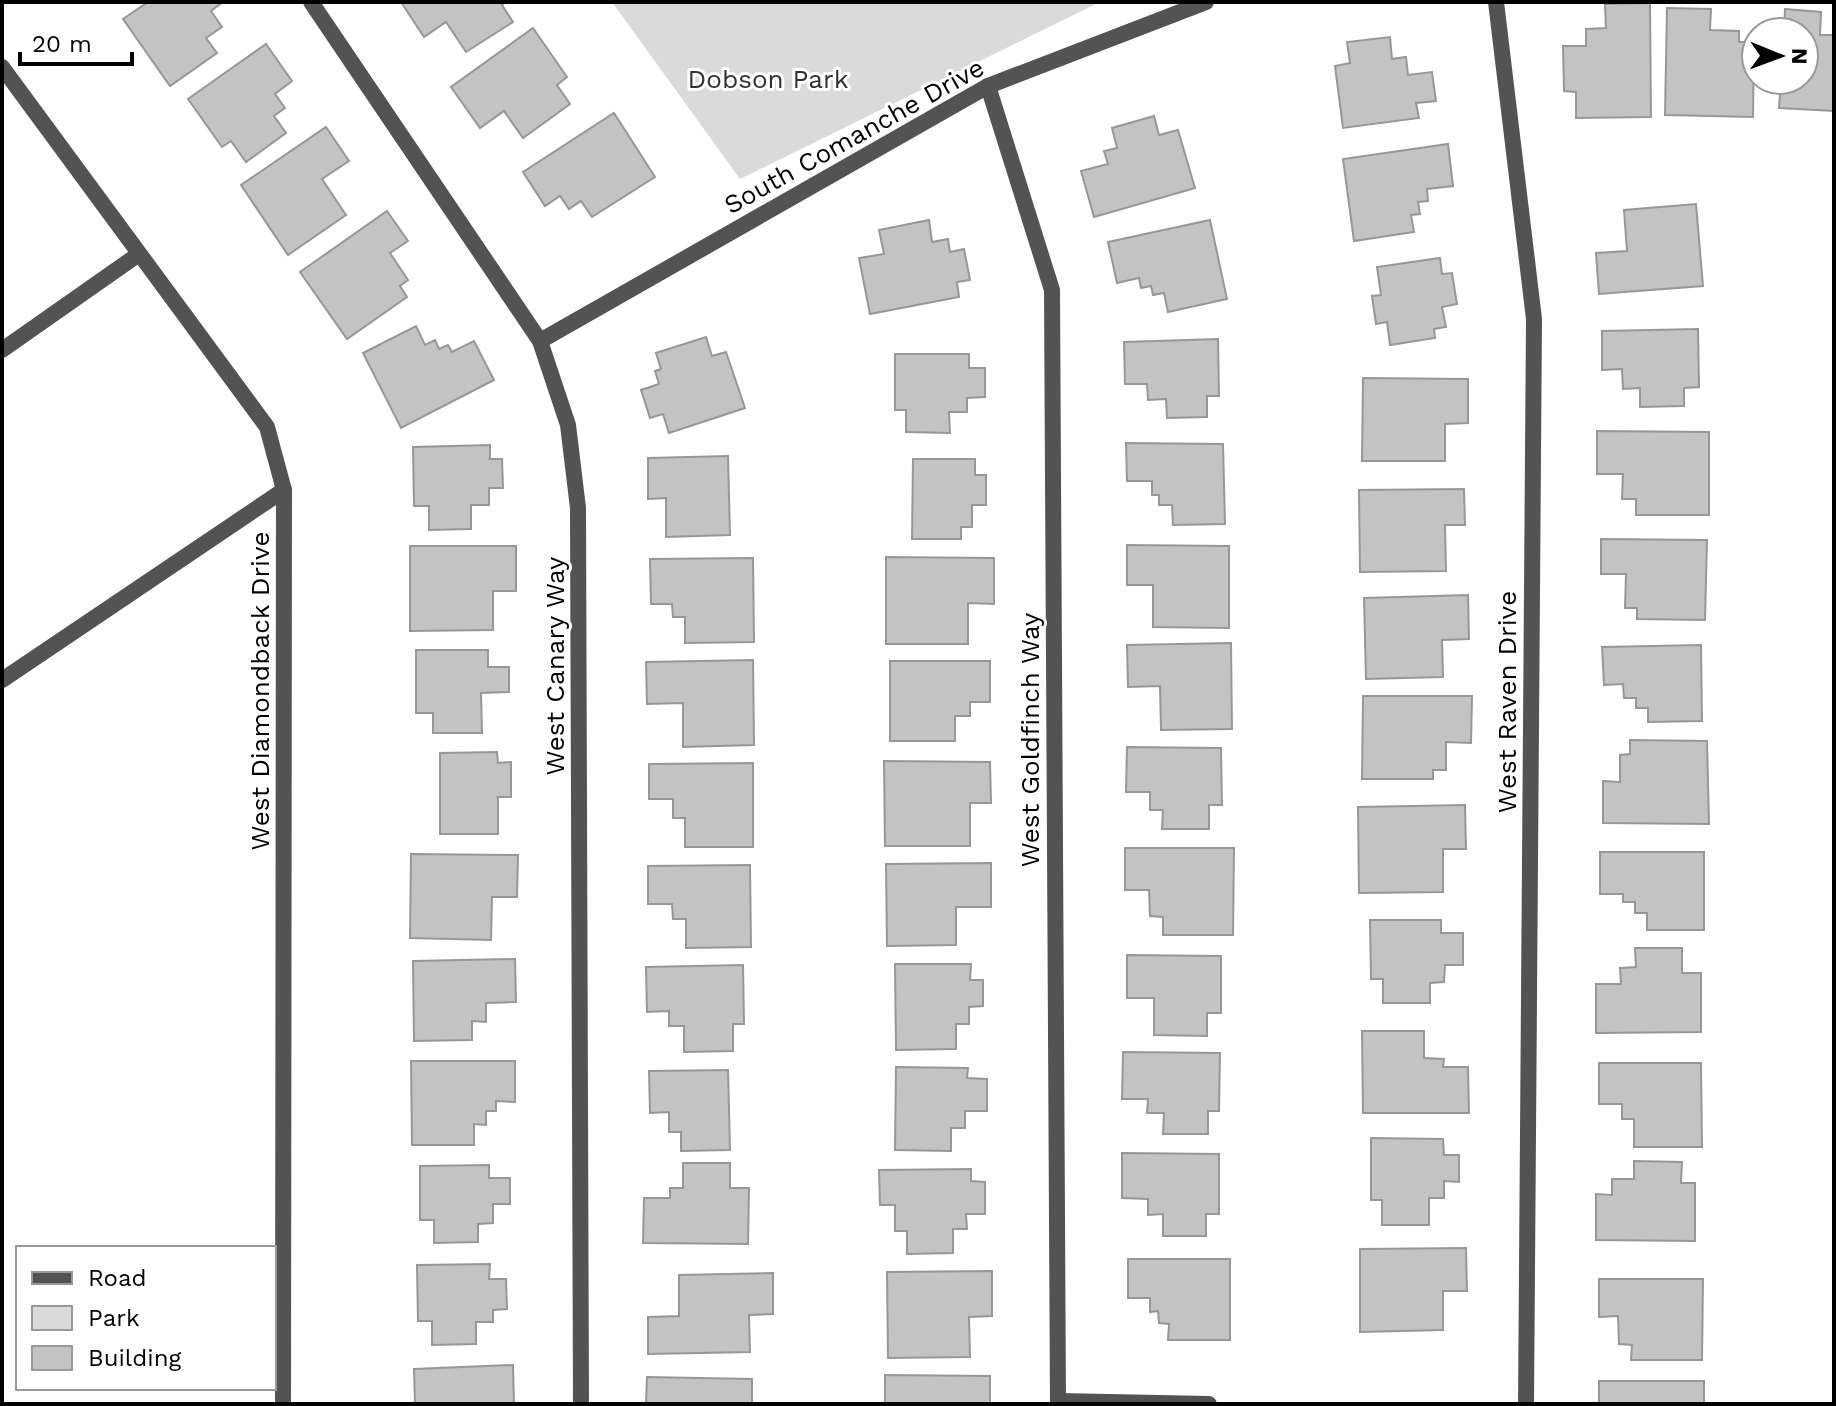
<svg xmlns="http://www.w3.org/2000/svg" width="1836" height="1406" viewBox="0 0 1836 1406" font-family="'Work Sans',sans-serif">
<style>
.green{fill:#dadada}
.building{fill:#c3c3c3;stroke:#979797;stroke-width:2}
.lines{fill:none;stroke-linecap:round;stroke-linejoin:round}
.street{stroke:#535353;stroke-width:16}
.labels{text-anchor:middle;stroke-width:6;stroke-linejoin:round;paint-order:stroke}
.park-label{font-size:26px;fill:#313131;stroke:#fff}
.street-label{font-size:26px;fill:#000;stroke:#fff}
</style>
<rect width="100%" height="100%" fill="#fff"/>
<!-- green -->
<path class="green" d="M612,2H1100L740,179Z"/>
<!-- building -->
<g class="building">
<path d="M148,2H223L211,11L222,27L206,38L217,53L170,86L123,19Z"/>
<path d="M401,2H506L502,5L513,22L466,52L446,22L424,37Z"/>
<path d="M1650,3L1651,117L1576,118V92L1564,91L1563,46H1586V29L1606,28L1605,4Z"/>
<path d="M1667,8L1711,9L1710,30L1739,31V42H1754L1753,117L1665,115Z"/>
<path d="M1785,9L1821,12L1820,35H1834V111L1779,108L1781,80H1804V32H1784Z"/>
<path d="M533,28L567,77L557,85L570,104L523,138L504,111L480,128L451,87Z"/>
<path d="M1390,37L1392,59L1406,57L1408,75L1432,72L1436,101L1416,103L1419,118L1343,128L1335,66L1350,63L1347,42Z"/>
<path d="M266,44L292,81L275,94L285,108L274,116L286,133L246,162L231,141L222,147L188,99Z"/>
<path d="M614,113L655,177L592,217L581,201L569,209L560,196L545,206L523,172Z"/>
<path d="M1154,116L1159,135L1178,130L1195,188L1094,217L1081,171L1108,164L1104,151L1117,148L1112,128Z"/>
<path d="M326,127L349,161L322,179L346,215L288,255L241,185Z"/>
<path d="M1448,144L1453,186L1427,189L1428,201L1418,202L1420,214L1411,215L1414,232L1354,241L1343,159Z"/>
<path d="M1696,204L1703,286L1599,294L1596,253L1627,251L1624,210Z"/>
<path d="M387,211L408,241L390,253L408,280L400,286L407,297L347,339L300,272Z"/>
<path d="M929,220L932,242L948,239L950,252L964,249L970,280L957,282L959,297L870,314L859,258L884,254L879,230Z"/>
<path d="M1210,220L1227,299L1168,312L1164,293L1153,295L1151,286L1141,288L1139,278L1117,283L1108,242Z"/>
<path d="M1440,258L1442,274L1452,273L1457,304L1442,307L1446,327L1434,329L1435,338L1390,345L1387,322L1376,324L1372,296L1381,295L1377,267Z"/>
<path d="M416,326L425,345L435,340L439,349L448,345L452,352L474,341L494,380L401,428L363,353Z"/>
<path d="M1698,329L1699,387L1684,388V406L1640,407V388L1623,389L1622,369L1602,370V331Z"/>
<path d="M706,337L712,356L726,352L745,408L669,433L663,414L650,418L641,390L659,384L655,371L661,369L656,353Z"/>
<path d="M1218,339L1219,396H1207V417L1167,418L1166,399L1148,400L1147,384H1125L1124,342Z"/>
<path d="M895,354H969V368H985V397L967,398V412H949L950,433L906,432V410H895Z"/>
<path d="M1363,378L1468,379V423L1445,424V461H1362Z"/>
<path d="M1597,431L1709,432V515H1636V499H1622L1623,474H1597Z"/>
<path d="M1126,443L1223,444L1225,524L1173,525L1172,505H1159V495H1152V481H1127Z"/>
<path d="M490,445V459H502L503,488H489V505H471V529L429,530V506H414L413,447Z"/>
<path d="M728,456L730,535L666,537V498L648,499V458Z"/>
<path d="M913,459H975V475H986V505H972V527H961V539H912Z"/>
<path d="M1464,489L1465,525H1445L1446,571L1360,572L1359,490Z"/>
<path d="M1601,539L1707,540L1705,620L1637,619V608H1625L1626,574H1601Z"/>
<path d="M1127,545L1229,546V628L1153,627V585H1127Z"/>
<path d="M410,546H516V591H493V630L410,631Z"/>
<path d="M886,557L994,558V604L968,603V644H886Z"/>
<path d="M753,558L754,642L685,643V617H673L672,604H651L650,559Z"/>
<path d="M1468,595L1469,639L1442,640L1443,677L1366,679L1364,598Z"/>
<path d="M1231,643L1232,729L1161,730L1160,686L1128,687L1127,645Z"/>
<path d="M1701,645L1702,721L1648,722V708H1636V698H1624L1623,684L1604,685L1602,647Z"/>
<path d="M416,650H488V667H509V692L481,693L482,733H433V713H416Z"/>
<path d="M753,660L754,745L683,747V703L647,704L646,662Z"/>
<path d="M890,661H990V702H970V716H955V741H890Z"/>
<path d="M1363,696H1472L1471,743L1446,742V770H1433V779H1362Z"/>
<path d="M1630,740L1707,741L1709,824L1603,823V781L1620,782V755L1630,754Z"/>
<path d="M1127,747L1221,748L1222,805H1209V829H1162L1163,810H1150V792H1126Z"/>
<path d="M497,752L498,763L511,762V797H498V834H440V753Z"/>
<path d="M884,761L990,762L991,803H970V846H885Z"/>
<path d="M753,763V847H685V818H673V799H649V764Z"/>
<path d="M1465,805L1466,849H1443V892L1359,893L1358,807Z"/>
<path d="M1125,848H1234L1233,935H1163V917L1150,916L1149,890H1125Z"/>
<path d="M1600,852H1704V930H1647V913H1635V902H1623V894H1600Z"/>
<path d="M411,854L518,855L517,897H492L491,940L410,938Z"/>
<path d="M991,863V907H956V945L887,946L886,864Z"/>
<path d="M750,865L751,947L686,948V919H673L672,904H648V866Z"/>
<path d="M1370,920H1441V933H1463V965H1445L1444,982L1430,983V1003H1383V979H1371Z"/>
<path d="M1635,948H1682V973H1701V1032L1596,1033V984H1621L1620,968L1636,967Z"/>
<path d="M1127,955L1221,956V1013H1207V1036L1154,1035V998H1127Z"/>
<path d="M515,959L516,1002L486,1003V1022L472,1021V1040L414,1041L413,961Z"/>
<path d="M895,964H971L970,980H983V1006L969,1007V1024H956V1049L896,1050Z"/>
<path d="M743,965L744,1024H733V1051L684,1052V1026H669V1011L647,1012L646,967Z"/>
<path d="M1362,1031H1424V1058L1444,1059L1443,1067H1468L1469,1113H1363Z"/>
<path d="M1123,1052L1220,1053L1219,1111H1208V1134H1163L1164,1113H1147L1148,1099H1122Z"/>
<path d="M411,1061H515V1102L496,1101V1111H486V1125L474,1124V1145H412Z"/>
<path d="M1599,1063H1701L1702,1147H1634V1119H1622V1104H1599Z"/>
<path d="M896,1067L968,1068L967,1078L987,1079V1111H965V1128H951V1151L895,1150Z"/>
<path d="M728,1070L730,1150L681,1151V1132H669V1112L650,1113L649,1071Z"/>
<path d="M1371,1138L1443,1139L1444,1155H1459V1182L1444,1181V1198H1429V1225H1382V1200H1371Z"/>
<path d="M1122,1153L1219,1154V1214H1206V1236H1163V1214L1148,1215V1199L1122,1198Z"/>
<path d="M1634,1161L1682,1162L1681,1183H1695V1241L1596,1240V1194L1612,1195V1179H1634Z"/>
<path d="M683,1163H730V1188H749L748,1244L643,1243L644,1198H670V1188H683Z"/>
<path d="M489,1165V1178H510V1204H493V1223L478,1224V1242L434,1243V1220H420V1166Z"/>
<path d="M971,1169V1181L985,1182V1214H966L967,1229H953V1253L907,1254V1231H895V1205H880L879,1170Z"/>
<path d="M1466,1248L1467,1291H1443V1330L1360,1332V1249Z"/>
<path d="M1128,1259H1230V1340H1168L1169,1324L1159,1323L1158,1311L1150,1312V1298H1128Z"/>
<path d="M490,1264L489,1279H506L507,1309L493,1310V1322H476V1344L432,1345V1321H418L417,1265Z"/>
<path d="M992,1271V1316L969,1317L970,1357L888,1358L887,1272Z"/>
<path d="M773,1273V1314L749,1315L750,1352L648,1354V1317L679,1316V1275Z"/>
<path d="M1599,1279H1703L1702,1360H1631L1632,1345L1619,1344L1618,1316L1599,1317Z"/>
<path d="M513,1365L514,1404H415L414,1369Z"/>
<path d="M885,1375L990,1376V1404H885Z"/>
<path d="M647,1377L752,1379V1404H646Z"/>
<rect x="1599" y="1381" width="105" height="23"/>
</g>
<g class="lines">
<!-- street -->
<g class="street">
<path d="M311,2L540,341L568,425L578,508L581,1404"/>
<path d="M1496,2L1534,319L1526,1404"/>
<path d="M2,67L267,427L284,490L283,1404"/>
<path d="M988,86L1052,290L1058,1404"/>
<path d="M540,341L988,86L1206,2"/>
<path d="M2,350L139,254"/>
<path d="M2,680L284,490"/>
<path d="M1058,1401L1209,1404"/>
</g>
</g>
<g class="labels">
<!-- park labels -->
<g class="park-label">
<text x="768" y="88">Dobson Park</text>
</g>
<!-- street labels -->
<g class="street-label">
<text transform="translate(854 136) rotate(-29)" y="9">South Comanche Drive</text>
<text transform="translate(555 666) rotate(-90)" y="9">West Canary Way</text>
<text transform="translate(260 691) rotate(-90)" y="9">West Diamondback Drive</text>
<text transform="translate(1507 702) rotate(-90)" y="9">West Raven Drive</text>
<text transform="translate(1030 740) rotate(-90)" y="9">West Goldfinch Way</text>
</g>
</g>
<!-- border -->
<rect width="1836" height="1406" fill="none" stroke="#000000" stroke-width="8"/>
<!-- legend -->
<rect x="16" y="1246" width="260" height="144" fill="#ffffff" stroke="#999999" stroke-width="2"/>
<rect x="32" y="1272" width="40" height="12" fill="#535353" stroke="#999999" stroke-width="2"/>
<text x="88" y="1286" font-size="24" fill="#000000">Road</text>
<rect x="32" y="1306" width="40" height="24" fill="#dadada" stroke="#999999" stroke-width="2"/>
<text x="88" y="1326" font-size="24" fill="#000000">Park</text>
<rect x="32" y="1346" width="40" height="24" fill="#c3c3c3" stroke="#999999" stroke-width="2"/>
<text x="88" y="1366" font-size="24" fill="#000000">Building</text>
<!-- north arrow -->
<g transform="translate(1780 56) rotate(91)"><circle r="38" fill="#ffffff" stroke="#999999" stroke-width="2"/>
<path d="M0-6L14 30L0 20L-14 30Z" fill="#000000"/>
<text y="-12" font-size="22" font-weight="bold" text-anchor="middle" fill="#000000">N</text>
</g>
<!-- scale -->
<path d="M20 52v12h112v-12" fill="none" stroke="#000000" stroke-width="4"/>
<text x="32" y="52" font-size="24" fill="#000000" stroke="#ffffff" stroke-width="6" paint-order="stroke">20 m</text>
</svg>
